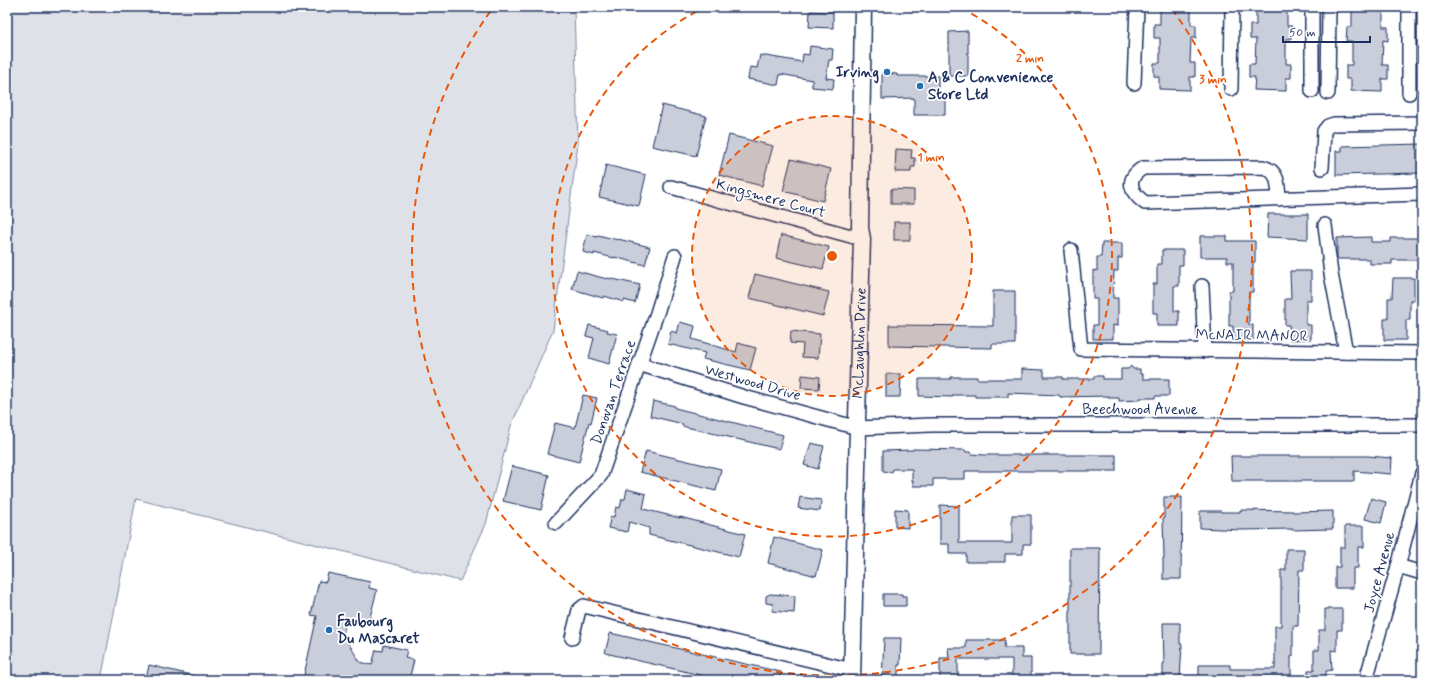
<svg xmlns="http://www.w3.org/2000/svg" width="1429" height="687" viewBox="0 0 1429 687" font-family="Mynerve,sans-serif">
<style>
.green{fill:#dee1e7;stroke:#7c88a2}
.building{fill:#caceda;stroke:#1b2f5e}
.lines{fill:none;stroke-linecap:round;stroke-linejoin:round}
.minor-casing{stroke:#1b2f5e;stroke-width:16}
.major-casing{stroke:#1b2f5e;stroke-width:19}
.minor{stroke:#fff;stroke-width:13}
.major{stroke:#fff;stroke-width:16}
.ring{fill:none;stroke:#e8590c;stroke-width:2;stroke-dasharray:7 5}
.poi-dot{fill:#1f6fb2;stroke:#fff;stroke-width:1.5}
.labels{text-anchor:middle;stroke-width:3.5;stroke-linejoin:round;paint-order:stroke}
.poi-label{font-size:15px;font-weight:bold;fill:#1b2f5e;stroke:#fff;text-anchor:start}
.street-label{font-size:15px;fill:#1b2f5e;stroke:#fff}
.centre{fill:#e8590c;stroke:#fff;stroke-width:2}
.ring-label{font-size:12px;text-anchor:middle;font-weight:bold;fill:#e8590c;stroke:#fff;stroke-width:3.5;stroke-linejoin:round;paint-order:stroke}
</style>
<rect width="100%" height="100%" fill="#fff"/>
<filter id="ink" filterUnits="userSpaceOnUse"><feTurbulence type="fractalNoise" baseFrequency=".025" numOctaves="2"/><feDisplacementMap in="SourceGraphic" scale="8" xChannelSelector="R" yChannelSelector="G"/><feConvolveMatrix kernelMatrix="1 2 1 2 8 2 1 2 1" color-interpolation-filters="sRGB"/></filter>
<g filter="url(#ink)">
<!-- green -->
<path class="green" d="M7,7H574L578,144L553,330L511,426L486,524L460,581L136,499L101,680H7Z"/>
<!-- building -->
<g class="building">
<path d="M1160,7H1191V25H1196V38H1191L1190,63H1195V77H1190V90L1159,89V77L1154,76V63H1160V38H1154V24H1160Z"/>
<path d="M1256,7H1287V26H1292L1291,39H1286V64H1291V78H1286V91L1254,90L1255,77H1249V64H1255L1256,39H1250V25H1256Z"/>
<path d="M1352,7H1383V27H1388V41L1383,40L1382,65H1388V79H1382V92L1351,91V79H1346V65H1352V41H1346L1347,27H1352Z"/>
<path d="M810,11L833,12V28L809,27Z"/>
<path d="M968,31V76H949V32Z"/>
<path d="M810,46L833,49L832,60H829L826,78L834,79L833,89L812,87V80L780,74L778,85L748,79L750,67L757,68L760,55L802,62L803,54L809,55Z"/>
<path d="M882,73L897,74V76H938V95H945V115H914V98L882,99Z"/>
<path d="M662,105L706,116L696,156L652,146Z"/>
<path d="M729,135L773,146L762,186L719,175Z"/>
<path d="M1422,144V173L1336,175V151H1342V146Z"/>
<path d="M896,149L912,150L911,158H915V167H911V172H895Z"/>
<path d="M791,159L831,169L823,201L783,191Z"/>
<path d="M606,165L646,175L639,206L599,197Z"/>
<path d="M891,189L914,190V204H891Z"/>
<path d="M1268,214H1308V239L1267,237Z"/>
<rect x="894" y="222" width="16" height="18"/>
<path d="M587,234L597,237L598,235L618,240V239L650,247L645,265L614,257V258L594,253V255L583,252Z"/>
<path d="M781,235L829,247L823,269L776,258Z"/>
<path d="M1200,236H1227V241H1255V262H1253V292H1249V325H1253V340H1233V326H1229V291H1233V262H1227V257H1200Z"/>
<path d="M1371,237V242H1391V238H1422V260H1392V264H1370V259H1337V238Z"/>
<path d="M1102,243H1122V258H1118V271H1114L1113,298H1118V326L1113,325V339H1093V325H1097V299H1093V270L1097,271V257H1101Z"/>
<path d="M1162,250H1183V265H1179V286H1174V311H1179V326H1157V313H1153V284H1157V264H1162Z"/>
<path d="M577,271L607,279L608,278L640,285L635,303L624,300V302L604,296L603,298L572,289Z"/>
<path d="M1290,271H1311V300H1306V325H1311V339L1290,340L1289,325H1285V299H1291Z"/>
<path d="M755,274L829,292L823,316L749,298Z"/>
<path d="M1393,278H1414V300H1410V320H1406V340H1384V319H1388V298H1392Z"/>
<path d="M993,291H1015V344H992V348L889,346V325L993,326Z"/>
<path d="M680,322L695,326L692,339L736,352L738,343L756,348L750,370L703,359L705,353L668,344L671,331L677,333Z"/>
<path d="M589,325L608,330L607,332L617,334L609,364L589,358L594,338L586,336Z"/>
<path d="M791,331L820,334L818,358L802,357L803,344L790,343Z"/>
<path d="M1131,366L1133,369H1140V374H1143V379H1169V396H1155V398H1140V400L1119,401V398H1108L1109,396L1060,397L1059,395L1008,393V397H975V395H953V397L919,396V379H951V377H977V379H1022V369L1044,370V377H1063V379H1094V376H1103V379H1121V369H1128Z"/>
<path d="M886,374H901L900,397H886Z"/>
<path d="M802,375L820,377L819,389L801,388Z"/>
<path d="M583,395L597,398L591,423L589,422L579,462L547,454L555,423L575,428Z"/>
<path d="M653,401L675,406V408L783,435L779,449L682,426L683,424L650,416Z"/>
<path d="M811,443L824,446L818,469L804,465Z"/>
<path d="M913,449L965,450L966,452H971L972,454L984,455H1116V471H965V479H933V486H913V481H912V469H893L892,472L883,471V451L913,450Z"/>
<path d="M646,451L721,469L716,491L640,472Z"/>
<path d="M1231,456H1368L1392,458L1391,474L1354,471V481H1232Z"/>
<path d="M512,466L549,475L541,510L503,501Z"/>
<path d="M627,489L646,494L643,509L680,518V517L745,534L739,557L649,535V528L629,522L627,532L608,528L611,516L614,517L616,507L620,508L622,499H625Z"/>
<path d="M800,497L821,500L820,511L798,508Z"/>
<path d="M1164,497H1182L1181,579H1163V558H1164L1163,518H1164Z"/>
<path d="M1371,498L1386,502L1381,523L1365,519Z"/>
<path d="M940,505L959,506V543H1012V515H1031V544H1023V554H1005V562H966V554H949V544H940Z"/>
<path d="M895,509L908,510V528L895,527Z"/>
<path d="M1240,510L1293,511V512L1333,511V529L1292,530V529L1241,530L1200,528V511H1221V512H1240Z"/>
<path d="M1345,526H1364V547H1358V568H1353V588H1335V567H1340V547H1345Z"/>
<path d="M774,537L823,550L816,576L768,563Z"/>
<path d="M1070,548H1100L1099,654H1070Z"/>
<path d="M1286,549H1304V570H1299L1298,626H1293V656H1291V680H1199V665H1230V669H1275V626H1281V570H1286Z"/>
<path d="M328,573L370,582L369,588L377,590L369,621L361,620L360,624L346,621L343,635L360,662L372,665L376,650L383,651L384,645L407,650L405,658L414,660L409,680H303L317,616L311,615L319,581L326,582Z"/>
<path d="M770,594L795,596L794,613L772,611L773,604L766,603V596Z"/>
<path d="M883,594H902V596H906V606H883Z"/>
<path d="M1325,609H1342V630H1337V651L1331,650L1332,670L1326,671V680H1308V670H1314V650H1319V630H1325Z"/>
<path d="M1163,623H1180V644H1182L1180,680H1163V663L1164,664Z"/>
<path d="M610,633L781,672L779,680H722L605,653Z"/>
<path d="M884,638H901L900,665H898V680H882Z"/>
<path d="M966,640H1005L1004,648H1022V658H1031V680H1012V659H958V680H940V658H949L948,648H966Z"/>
<path d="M149,665L195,676V680H146Z"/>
</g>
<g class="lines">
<defs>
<g id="minor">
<path d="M1409,7V93"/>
<path d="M1134,83L1137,7"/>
<path d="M1231,89L1232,7"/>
<path d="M1312,91V7"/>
<path d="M1328,93L1329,7"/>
<path d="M1322,168L1324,131L1328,126L1334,124L1422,123"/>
<path d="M671,187L862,239"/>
<path d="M1279,199C1278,185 1279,171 1263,167L1143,168C1125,179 1130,192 1145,203L1422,194"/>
<path d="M1325,225L1331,274L1346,352"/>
<path d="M1071,250L1081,349L1422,353"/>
<path d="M1202,286L1205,351"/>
<path d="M639,364L744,397L858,428L931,425H1422"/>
<path d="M556,523L601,475L657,313L675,256"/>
<path d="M1398,566L1422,573"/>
<path d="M572,638L579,610L584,606L852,670"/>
<path d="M1366,680L1400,559L1422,473"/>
</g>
<g id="major">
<path id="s1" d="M852,680L858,428L857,419L862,239L860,228L863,7"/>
</g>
</defs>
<!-- minor casing -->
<use href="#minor" class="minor-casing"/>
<!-- major casing -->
<use href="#major" class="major-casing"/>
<!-- minor -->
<use href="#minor" class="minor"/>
<!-- major -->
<use href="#major" class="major"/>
</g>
</g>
<!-- distance rings -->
<circle cx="832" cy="256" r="140" fill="#e8590c" fill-opacity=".12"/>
<g class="ring">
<circle cx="832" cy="256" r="140"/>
<path d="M961 8A280 280 0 1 1 703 8"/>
<path d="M1172 9A420 420 0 1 1 492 9"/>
</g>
<!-- markers -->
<g class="poi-dot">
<circle cx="887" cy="72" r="4"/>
<circle cx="920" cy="86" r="4"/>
<circle cx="329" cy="630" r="4"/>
</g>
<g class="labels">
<!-- poi labels -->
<g class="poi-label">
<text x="879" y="77" text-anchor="end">Irving</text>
<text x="928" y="82">A &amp; C Convenience<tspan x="928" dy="17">Store Ltd</tspan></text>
<text x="337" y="626">Faubourg<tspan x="337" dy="17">Du Mascaret</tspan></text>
</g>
<!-- street labels -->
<g class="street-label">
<text transform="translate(771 198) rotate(15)" y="5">Kingsmere Court</text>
<text transform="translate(1252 335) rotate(1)" y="5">McNAIR MANOR</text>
<text dy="5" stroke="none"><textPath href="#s1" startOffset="337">McLaughlin Drive</textPath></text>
<text transform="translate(753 382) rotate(16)" y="5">Westwood Drive</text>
<text transform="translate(613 392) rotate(-71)" y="5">Donovan Terrace</text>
<text x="1140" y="414">Beechwood Avenue</text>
<text transform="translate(1379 572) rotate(-75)" y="5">Joyce Avenue</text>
</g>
</g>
<circle cx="832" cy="256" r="6" class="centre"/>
<g class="ring-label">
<text x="1030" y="62">2 min</text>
<text x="1213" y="83">3 min</text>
<text x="931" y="161">1 min</text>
</g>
<!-- margin -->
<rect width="1429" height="687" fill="none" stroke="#fff" stroke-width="24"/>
<rect x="12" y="12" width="1405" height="663" fill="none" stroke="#1b2f5e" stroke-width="1.5" filter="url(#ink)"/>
<!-- scale -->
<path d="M1283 36v6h87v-6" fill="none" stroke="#1b2f5e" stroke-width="2"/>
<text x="1289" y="36" font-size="12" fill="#1b2f5e" stroke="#ffffff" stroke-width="3" paint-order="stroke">50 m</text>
</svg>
